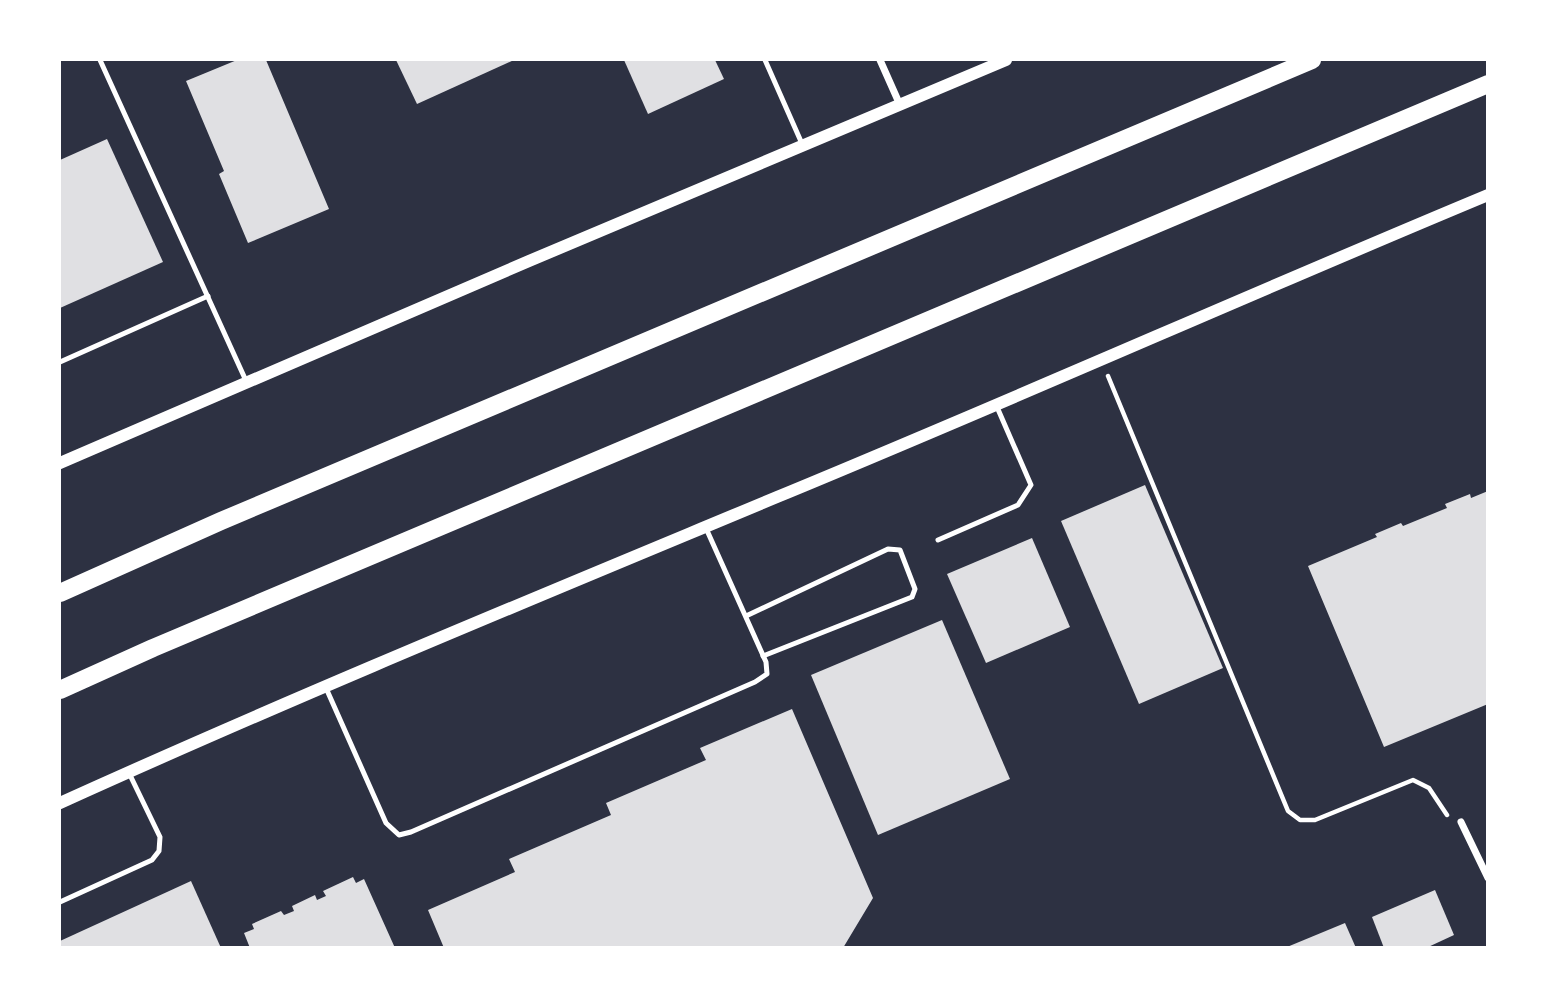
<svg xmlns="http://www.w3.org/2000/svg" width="1547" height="1007" viewBox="0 0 1547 1007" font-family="'Archivo Narrow',sans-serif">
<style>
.building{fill:#e0e0e3}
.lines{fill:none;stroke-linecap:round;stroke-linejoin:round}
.path{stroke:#fff;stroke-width:4.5}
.service{stroke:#fff;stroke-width:5}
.minor{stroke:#fff;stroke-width:7}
.tertiary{stroke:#fff;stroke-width:12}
.primary{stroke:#fff;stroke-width:18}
</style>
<rect width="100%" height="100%" fill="#2d3142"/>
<!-- building -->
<g class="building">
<path d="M237,60H266L329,209L248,243L219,174L224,171L186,81Z"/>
<path d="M396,60H514L417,104Z"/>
<path d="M624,60H715L724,79L648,114Z"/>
<path d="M107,139L163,262L60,308V160Z"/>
<path d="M1145,485L1223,668L1139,704L1061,521Z"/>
<path d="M1488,491V704L1384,747L1308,566L1377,537L1375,534L1401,523L1403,526L1447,508L1445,504L1470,494L1471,498Z"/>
<path d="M1032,538L1070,627L986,663L947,574Z"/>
<path d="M942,620L1010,779L878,835L811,675Z"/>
<path d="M792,709L873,898L843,948H444L428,910L515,872L509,859L611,815L606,803L706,760L700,748Z"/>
<path d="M353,877L356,883L364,879L395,948H250L244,933L254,929L252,924L281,911L284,915L294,911L292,906L315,895L317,900L326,896L323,891Z"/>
<path d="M191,881L221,948H60V941Z"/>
<path d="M1435,890L1454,935L1426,948H1384L1372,917Z"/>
<path d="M1345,923L1356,948H1287V947Z"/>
</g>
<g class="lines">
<!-- path -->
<path class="path" d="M1108,376L1288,811L1300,820H1315L1413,780L1429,788L1447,815"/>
<!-- service -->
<g class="service">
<path d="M100,60L247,383"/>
<path d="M765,60L803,146"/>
<path d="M60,362L208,296"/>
<path d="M938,540L1018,505L1031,485L997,407"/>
<path d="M746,616L888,549L900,550L915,589L912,597L763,656"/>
<path d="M326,688L386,823L399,835L411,832L755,682L767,674L766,662L705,526"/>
<path d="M60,902L152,860L159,851L160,837L129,773"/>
</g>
<!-- minor -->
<g class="minor">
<path d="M880,60L900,105"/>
<path d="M1461,822L1488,878"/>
</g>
<!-- tertiary -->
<g class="tertiary">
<path d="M60,463L529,261L1006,60"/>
<path d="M60,803C296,696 537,597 777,497C1015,399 1250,294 1488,195"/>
</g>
<!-- primary -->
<g class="primary">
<path d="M60,593L221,521L1312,60"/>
<path d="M60,690L153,648L1488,84"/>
</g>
</g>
<!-- border -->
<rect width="1547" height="1007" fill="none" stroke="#ffffff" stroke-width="122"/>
</svg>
